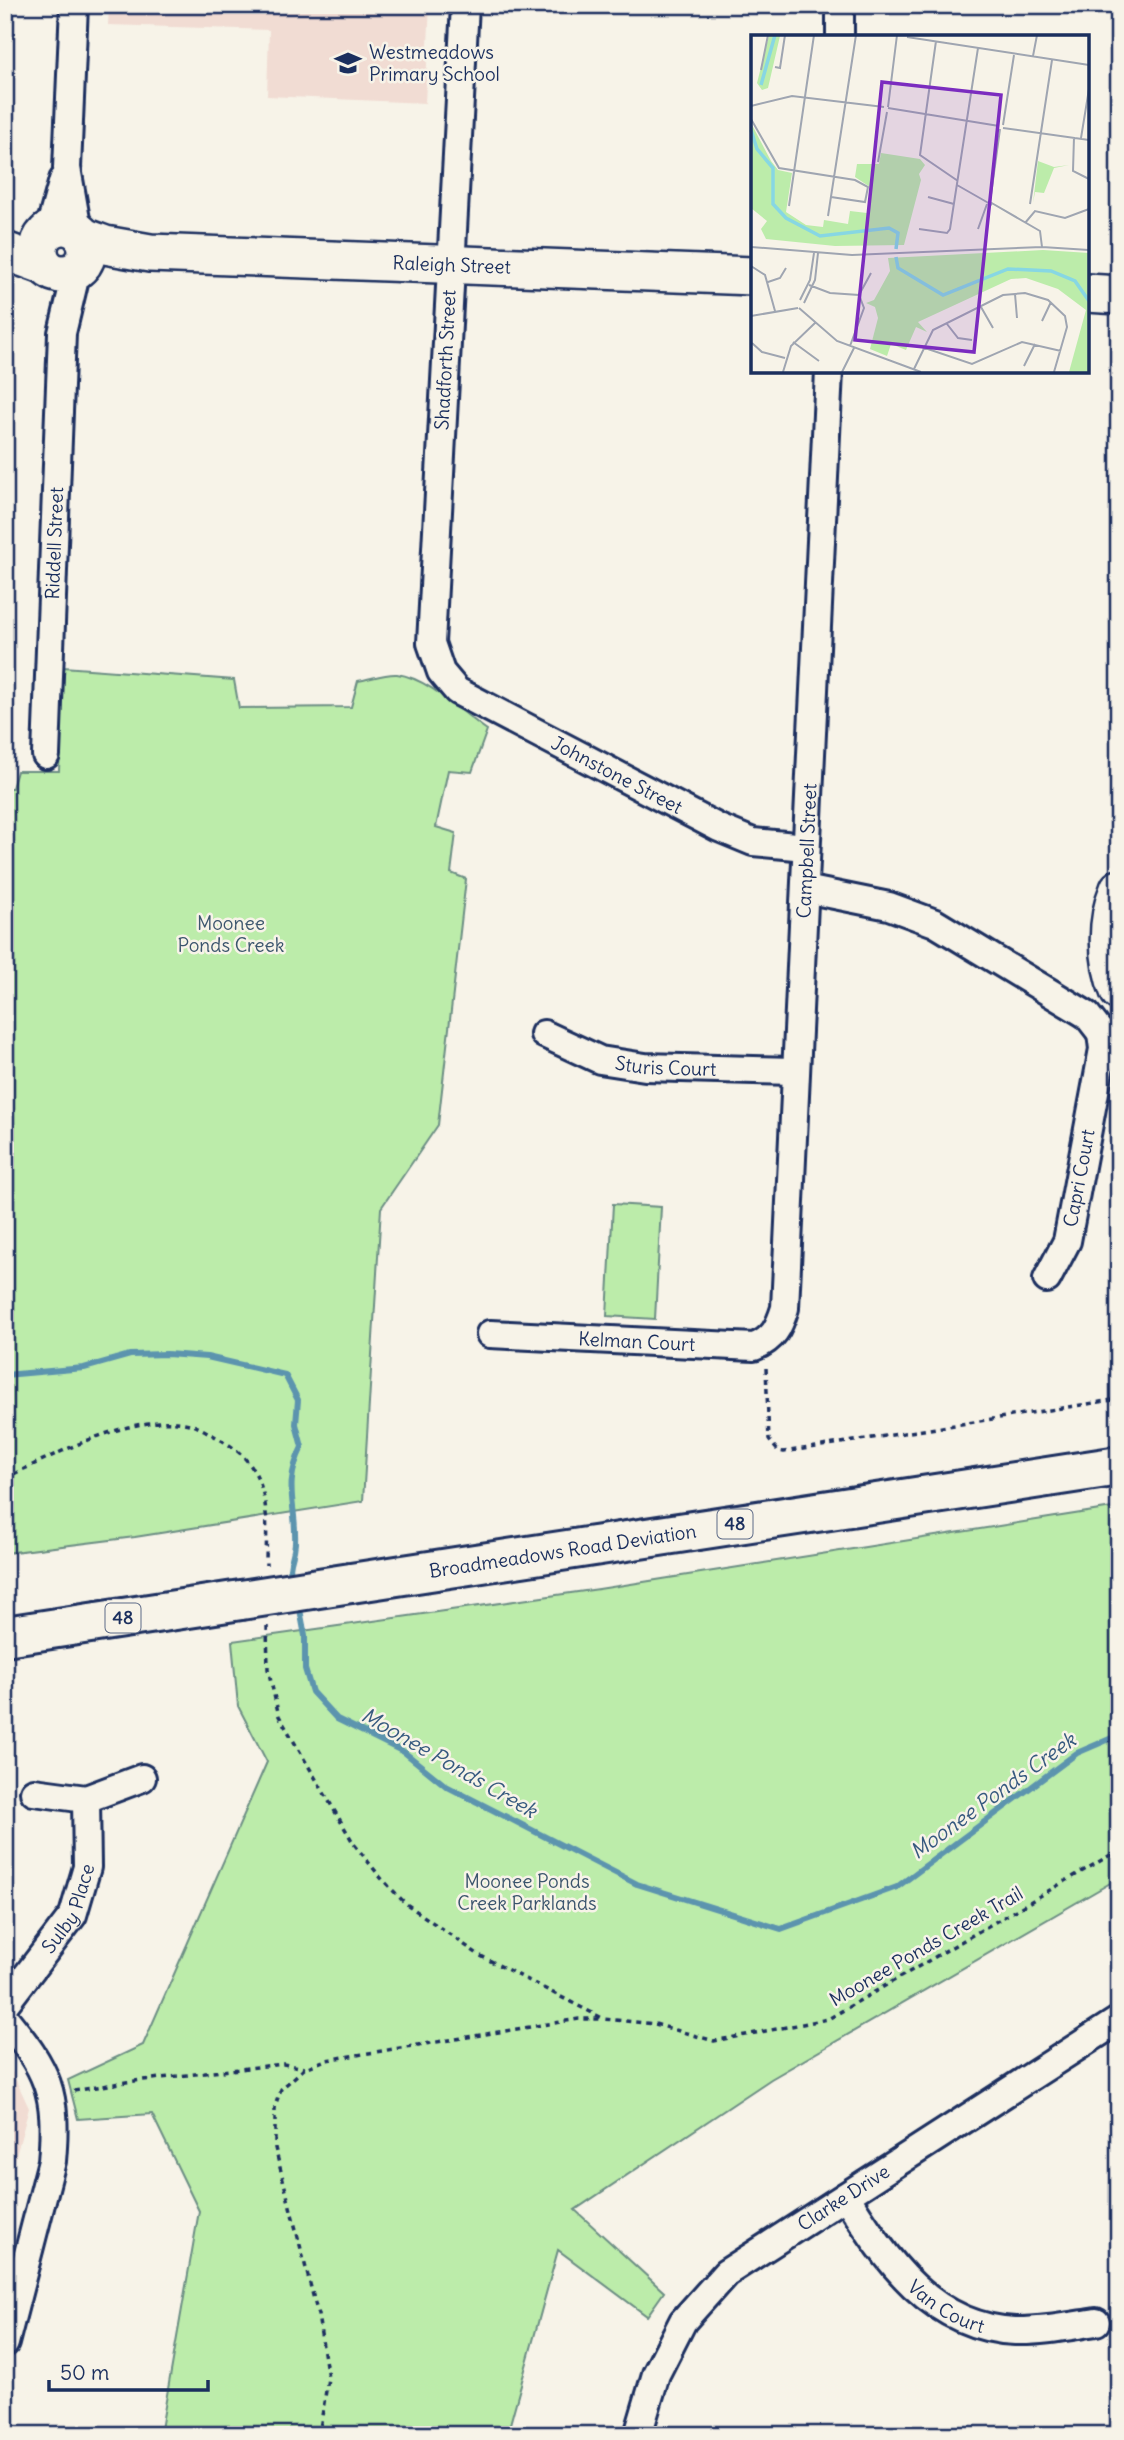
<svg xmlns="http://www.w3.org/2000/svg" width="1124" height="2440" viewBox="0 0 1124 2440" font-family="Delius,sans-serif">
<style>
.built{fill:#f1dcd3}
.green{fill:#bcecaa;stroke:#6c8e84;stroke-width:2}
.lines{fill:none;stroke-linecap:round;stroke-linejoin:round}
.stream{stroke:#5c94ae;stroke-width:6}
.street-casing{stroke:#1b2f5e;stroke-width:32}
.secondary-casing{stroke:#1b2f5e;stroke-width:42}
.primary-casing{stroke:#1b2f5e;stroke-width:44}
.path{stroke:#1b2f5e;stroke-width:3.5;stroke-dasharray:5 5;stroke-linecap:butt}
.street{stroke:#f7f3e8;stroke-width:26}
.secondary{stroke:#f7f3e8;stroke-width:37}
.primary{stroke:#f7f3e8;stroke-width:38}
.primary-bridge-casing{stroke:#1b2f5e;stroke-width:44;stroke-linecap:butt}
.primary-bridge{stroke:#f7f3e8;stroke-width:38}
.labels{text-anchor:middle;stroke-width:5;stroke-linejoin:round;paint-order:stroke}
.shield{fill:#f7f3e8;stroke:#5d6a87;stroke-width:2}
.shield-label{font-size:18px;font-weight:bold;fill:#1b2f5e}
.poi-label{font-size:19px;fill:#1b2f5e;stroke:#f7f3e8;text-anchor:start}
.street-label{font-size:19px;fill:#1b2f5e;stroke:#f7f3e8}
.park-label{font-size:19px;fill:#3b556d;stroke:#f7f3e8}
.water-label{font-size:21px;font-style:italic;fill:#36597f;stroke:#f7f3e8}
.inset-river{fill:none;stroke:#87d7e3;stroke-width:3.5}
.inset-road{fill:none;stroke:#9fa5b1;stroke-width:2}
.view{fill:#7b2cbf;fill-opacity:0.15;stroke:#7b2cbf;stroke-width:3.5}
.inset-edge{fill:none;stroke:#1b2f5e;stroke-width:3.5}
</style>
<rect width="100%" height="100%" fill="#f7f3e8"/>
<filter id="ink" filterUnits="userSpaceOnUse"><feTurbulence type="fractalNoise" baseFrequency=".0143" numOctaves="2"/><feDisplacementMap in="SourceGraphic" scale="14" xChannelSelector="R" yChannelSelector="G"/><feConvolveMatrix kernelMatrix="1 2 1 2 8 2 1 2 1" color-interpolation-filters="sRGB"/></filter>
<g filter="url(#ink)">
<!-- built -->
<g class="built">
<path d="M109,5H430L425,103L267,96L269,30L108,25Z"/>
<path d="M9,2065L29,2108L5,2196V2067Z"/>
</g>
<!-- green -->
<g class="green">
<path d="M63,667L234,680L239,708L351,707L358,681C370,679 386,673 397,674C428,678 461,712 487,730L472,772L448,770L436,827L456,833L451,873L466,879L438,1125L381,1208L363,1501L135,1537L5,1553V788H12L17,771H59Z"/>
<path d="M613,1204L661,1207L655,1319L607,1316Z"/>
<path d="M1119,1507V1878L771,2079L575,2210L664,2292L647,2316L558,2250L507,2435H160L199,2211L152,2114L78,2119L68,2080L143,2045L267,1762L238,1706L232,1641L599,1589Z"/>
</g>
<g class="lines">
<!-- stream -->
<g class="stream">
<path d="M5,1375L84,1368L130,1355L167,1354L207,1357L285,1375L298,1400L296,1424L302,1447C282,1488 297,1503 295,1543C294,1560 287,1562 292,1580"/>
<path d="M299,1604L305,1636V1669L312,1692L337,1719L404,1752L446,1786L637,1884L781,1929L897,1887L1077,1753L1119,1735"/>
</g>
<defs>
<g id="street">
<path d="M74,5L67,168L78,231"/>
<path id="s1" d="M465,5L431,643L441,672L457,691L719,828L753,842L806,847"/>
<path d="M840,37V5"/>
<path d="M49,230L63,180"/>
<path id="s2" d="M46,755L62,333L77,270"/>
<path d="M805,889L889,906L935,923L1087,1015L1101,1033L1119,1037"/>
<path id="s3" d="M544,1034L600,1060L645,1067L794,1071"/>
<path id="s4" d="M1047,1279L1067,1241L1103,1049L1101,1033"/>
<path id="s5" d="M490,1334L754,1347C774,1339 779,1327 785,1308L829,371"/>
<path d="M34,1792L86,1799L142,1778"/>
<path id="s6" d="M5,2004L73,1915L87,1867L86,1799"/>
<path d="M5,2018C48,2071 58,2092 52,2161L5,2343"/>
<path id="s7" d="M846,2196C886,2260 931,2327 1015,2331C1041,2332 1070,2326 1096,2322"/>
<path id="s8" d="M638,2435L656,2374L683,2321L726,2273L1119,2020"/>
</g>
<g id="secondary">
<circle cx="63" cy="250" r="24"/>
<path id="s9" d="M83,237L105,245L150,253L753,276"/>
<path d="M5,251L43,265"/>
<path d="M1087,293L1119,295"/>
<path d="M1119,889C1106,920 1106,960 1119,991"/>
</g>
<g id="primary">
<path id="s10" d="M351,1583L1119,1466"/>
<path d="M5,1636L241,1600"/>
</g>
</defs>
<!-- street casing -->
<use href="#street" class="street-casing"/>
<!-- secondary casing -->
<use href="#secondary" class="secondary-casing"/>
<!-- primary casing -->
<use href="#primary" class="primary-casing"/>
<!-- path -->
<g class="path">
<path d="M766,1368L769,1440L778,1451L784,1452L1119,1399"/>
<path d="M5,1478C55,1455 134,1411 189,1424C201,1427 212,1435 223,1441C242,1452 256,1468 262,1490C269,1514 266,1541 266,1565"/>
<path d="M267,1626L268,1669L279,1716L354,1844L381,1878L405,1903L479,1955L604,2019L655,2024L714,2041L828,2019L1119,1850"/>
<path d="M74,2091L126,2082L283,2064L305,2068"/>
<path d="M319,2435L328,2378L318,2315L275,2148V2106L281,2089L305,2068L326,2060L579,2019H602"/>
</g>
<!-- street -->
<use href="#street" class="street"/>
<!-- secondary -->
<use href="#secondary" class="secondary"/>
<!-- primary -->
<use href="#primary" class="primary"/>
<defs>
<path id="primary-bridge" d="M241,1600L351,1583"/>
</defs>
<!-- primary-bridge casing -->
<use href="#primary-bridge" class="primary-bridge-casing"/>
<!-- primary-bridge -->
<use href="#primary-bridge" class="primary-bridge"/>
</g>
</g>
<!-- icons -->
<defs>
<symbol id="school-bare" viewBox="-9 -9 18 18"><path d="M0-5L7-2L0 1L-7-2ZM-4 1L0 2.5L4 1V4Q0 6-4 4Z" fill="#1b2f5e" stroke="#f7f3e8" stroke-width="2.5" paint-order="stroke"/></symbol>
</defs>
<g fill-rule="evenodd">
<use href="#school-bare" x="329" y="44" width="38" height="38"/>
</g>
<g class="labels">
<!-- shield labels -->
<g class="shield">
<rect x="717.5" y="1509.5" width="35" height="29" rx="5"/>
<rect x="105.5" y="1603.5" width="35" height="29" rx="5"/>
</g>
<g class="shield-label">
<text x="735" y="1530">48</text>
<text x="123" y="1624">48</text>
</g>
<!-- poi labels -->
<g class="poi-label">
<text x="369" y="59">Westmeadows<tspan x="369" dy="22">Primary School</tspan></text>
</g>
<!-- street labels -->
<g class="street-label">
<text dy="7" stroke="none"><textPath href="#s9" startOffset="371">Raleigh Street</textPath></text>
<text transform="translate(445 360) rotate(-87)" y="7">Shadforth Street</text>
<text dy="7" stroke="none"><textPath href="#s2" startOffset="212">Riddell Street</textPath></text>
<text dy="7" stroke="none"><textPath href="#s1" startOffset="875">Johnstone Street</textPath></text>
<text dy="7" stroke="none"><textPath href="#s5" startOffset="774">Campbell Street</textPath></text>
<text dy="7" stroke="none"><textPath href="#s3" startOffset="128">Sturis Court</textPath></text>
<text dy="7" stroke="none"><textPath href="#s4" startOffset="107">Capri Court</textPath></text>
<text dy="7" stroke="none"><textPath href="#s5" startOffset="147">Kelman Court</textPath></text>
<text dy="7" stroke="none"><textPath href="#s10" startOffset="214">Broadmeadows Road Deviation</textPath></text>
<text dy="7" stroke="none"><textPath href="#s6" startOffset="116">Sulby Place</textPath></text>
<text transform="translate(926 1946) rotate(-30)" y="7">Moonee Ponds Creek Trail</text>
<text dy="7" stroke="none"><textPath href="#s8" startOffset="327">Clarke Drive</textPath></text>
<text dy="7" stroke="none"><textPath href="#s7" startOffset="152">Van Court</textPath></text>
</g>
<!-- park labels -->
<g class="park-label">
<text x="231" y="930">Moonee<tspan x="231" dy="22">Ponds Creek</tspan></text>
<text x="527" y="1888">Moonee Ponds<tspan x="527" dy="22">Creek Parklands</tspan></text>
</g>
<!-- water labels -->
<g class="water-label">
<text transform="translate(449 1763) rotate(30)" y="7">Moonee Ponds Creek</text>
<text transform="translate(993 1796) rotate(-36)" y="7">Moonee Ponds Creek</text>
</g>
</g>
<!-- overview -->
<g transform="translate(751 35)">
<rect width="338" height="338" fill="#f7f3e8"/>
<path d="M18,0L29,1L17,53L11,55L6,48ZM0,88L20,126L27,135L41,138L35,177L55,190L72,192L73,185L97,189L99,176L116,178L119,152L104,142L106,129H128L130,118L169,124L174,130L168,139L170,145L153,210L84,211L15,204L10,194L16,186L0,173ZM287,126L303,132L318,130L303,133L293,158L284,157L282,168ZM292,215L338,218V337H318L335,275L307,254L275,243L260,244L167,287L176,297L165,292L155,315L140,309L136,321L119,314L127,283L124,272L115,268L123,265L139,236L137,223Z" fill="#bcecaa"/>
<path class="inset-river" d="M10,50L24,0M0,95L6,114L22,133V169L35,183L69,201L138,193L147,198L145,214M145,222L147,233L192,260L257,234L300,236L324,246L338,266"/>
<path class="inset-road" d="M156,2L338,30M185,6L169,120L207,146M282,21L286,0M24,32L29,33L34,0M10,35L17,0M0,71L41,61L133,72M137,72L146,0M137,73L248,91M0,84L28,133L104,145L117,152L114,167L80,162M252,90L263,20M252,93L338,105M323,102L322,136L338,144M330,103L338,54M127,127L136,77M206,150L241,170M177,162L203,169M239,167L289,196L291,212M239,167L249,94M279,169L301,25M38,171L63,0M77,181L105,0M274,188L284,176L314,183L338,174M168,194L196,198L199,194L227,13M227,194L236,169M0,212L101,220L291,212L338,215M0,231L14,240L24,276M17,247L29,243L35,233M58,250L79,258L108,260L113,273L99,311M264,259L266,283M108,260L120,238M49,265L59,245L63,218M53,268L64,245L67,218M230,272L242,293M48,273L86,306L170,337M0,281L47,273M291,286L300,267M196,289L207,303L221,305M42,307L68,326M1,308L11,317L34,323M171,312L221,329L271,307L310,316M273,331L284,309M163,334L182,295L252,260L274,258L297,265L314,281L316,292L303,337M32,337L40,311L64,288M91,337L103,313"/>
<path class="view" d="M131,47L250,60L223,317L104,305Z"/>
<rect width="338" height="338" class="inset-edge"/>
</g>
<!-- margin -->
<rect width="1124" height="2440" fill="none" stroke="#f7f3e8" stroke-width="28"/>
<rect x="14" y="14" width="1096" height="2412" fill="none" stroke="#1b2f5e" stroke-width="2.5" filter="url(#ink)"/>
<!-- scale -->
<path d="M49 2380v10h159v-10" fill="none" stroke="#1b2f5e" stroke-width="3.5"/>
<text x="60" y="2380" font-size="21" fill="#1b2f5e" stroke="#f7f3e8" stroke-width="5" paint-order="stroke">50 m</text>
</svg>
